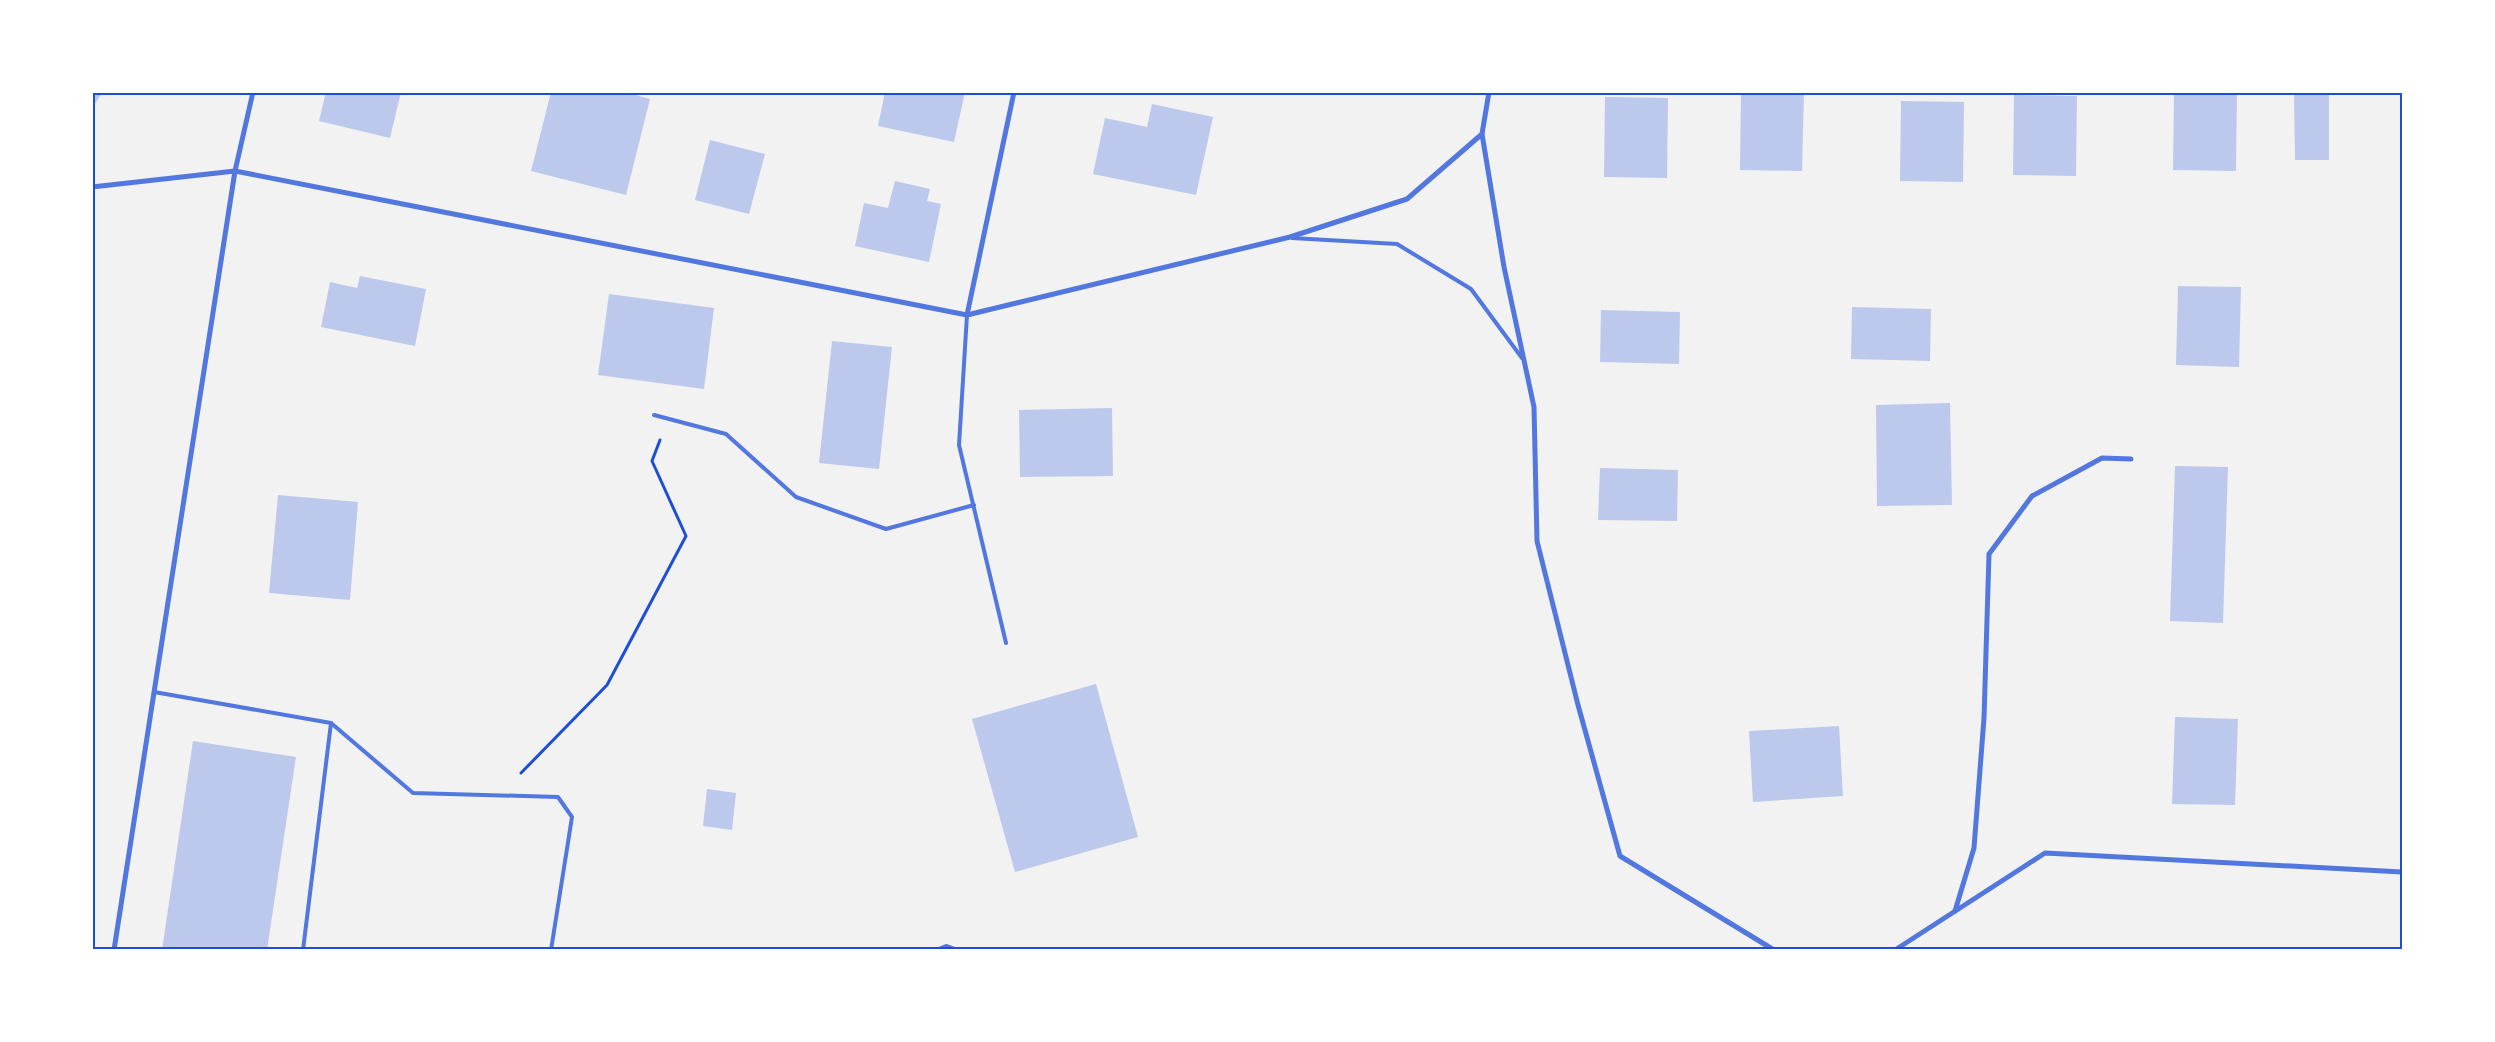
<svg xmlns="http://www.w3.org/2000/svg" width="2495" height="1042" viewBox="0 0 2495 1042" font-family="Overpass,sans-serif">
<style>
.building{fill:#bdc9ec}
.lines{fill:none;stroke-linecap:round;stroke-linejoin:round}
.path{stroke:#1d4ed8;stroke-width:3}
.service{stroke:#5277de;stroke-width:4}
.minor{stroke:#5277de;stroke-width:5}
.neatline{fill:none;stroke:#1d4ed8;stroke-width:2}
</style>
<rect width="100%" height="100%" fill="#f2f2f2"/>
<!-- building -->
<g class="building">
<path d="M92,92H103L92,108Z"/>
<path d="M326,92H401L390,138L319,121Z"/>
<path d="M551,92H625L650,99L626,195L531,171Z"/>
<path d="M885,92H965L954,142L878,126Z"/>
<path d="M1741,92H1804L1802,171L1740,170Z"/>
<path d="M2174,92H2237L2236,171L2173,170Z"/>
<path d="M2294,94H2329V160H2295Z"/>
<path d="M2014,95L2077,96L2076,176L2013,175Z"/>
<path d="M1605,97L1668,98L1667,178L1604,177Z"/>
<path d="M1901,101L1964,102L1963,182L1900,181Z"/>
<path d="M1152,104L1213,117L1196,195L1093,174L1105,118L1147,127Z"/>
<path d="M710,140L765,154L749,214L695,200Z"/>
<path d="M895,181L930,189L927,201L941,204L929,262L855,246L864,203L888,208Z"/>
<path d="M360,276L426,289L415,346L321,327L330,282L357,288Z"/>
<path d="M2178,286L2241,287L2239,367L2176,365Z"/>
<path d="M609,294L714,308L704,389L598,375Z"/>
<path d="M1852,307L1931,309L1930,361L1851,359Z"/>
<path d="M1601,310L1680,312L1679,364L1600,362Z"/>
<path d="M832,341L892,347L879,469L819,463Z"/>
<path d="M1950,403L1952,505L1877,506L1876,405Z"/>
<path d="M1112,408L1113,476L1020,477L1019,410Z"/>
<path d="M2175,466L2228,467L2223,623L2170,621Z"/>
<path d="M1600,468L1678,470L1677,521L1598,520Z"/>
<path d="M278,495L358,502L350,600L269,593Z"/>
<path d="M1096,684L1138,837L1015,872L972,719Z"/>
<path d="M2175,717L2238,719L2235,805L2172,804Z"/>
<path d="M1839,726L1843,796L1753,802L1749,731Z"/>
<path d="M193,741L296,757L267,950H162Z"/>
<path d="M707,789L736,793L732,830L703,826Z"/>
</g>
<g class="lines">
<!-- path -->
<path class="path" d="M521,773L607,685L686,536L652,461L660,440"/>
<!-- service -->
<g class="service">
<path d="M1292,238L1397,244L1471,289L1522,358"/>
<path d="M967,315L959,445L1006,643"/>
<path d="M654,415L726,434L796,497L886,529L974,505"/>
<path d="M154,692L331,723L413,793L558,797L572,817L551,950"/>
<path d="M303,950L331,723"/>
<path d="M936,950L946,946L957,950"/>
</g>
<!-- minor -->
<g class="minor">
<path d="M1482,134L1504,267L1534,407L1537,541L1578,705L1620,856L1774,950"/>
<path d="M92,187L235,171L967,315L1290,237L1407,199L1482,134L1489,92"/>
<path d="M967,315L1014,92"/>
<path d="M1955,911L1974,848L1984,718L1989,554L2032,496L2102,458L2131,459"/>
<path d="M114,950L235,171L253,92"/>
<path d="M1895,950L2045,853L2402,872"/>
</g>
</g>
<!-- border -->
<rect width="2495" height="1042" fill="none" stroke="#ffffff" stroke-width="188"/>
<rect x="94" y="94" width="2307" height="854" class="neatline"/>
</svg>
